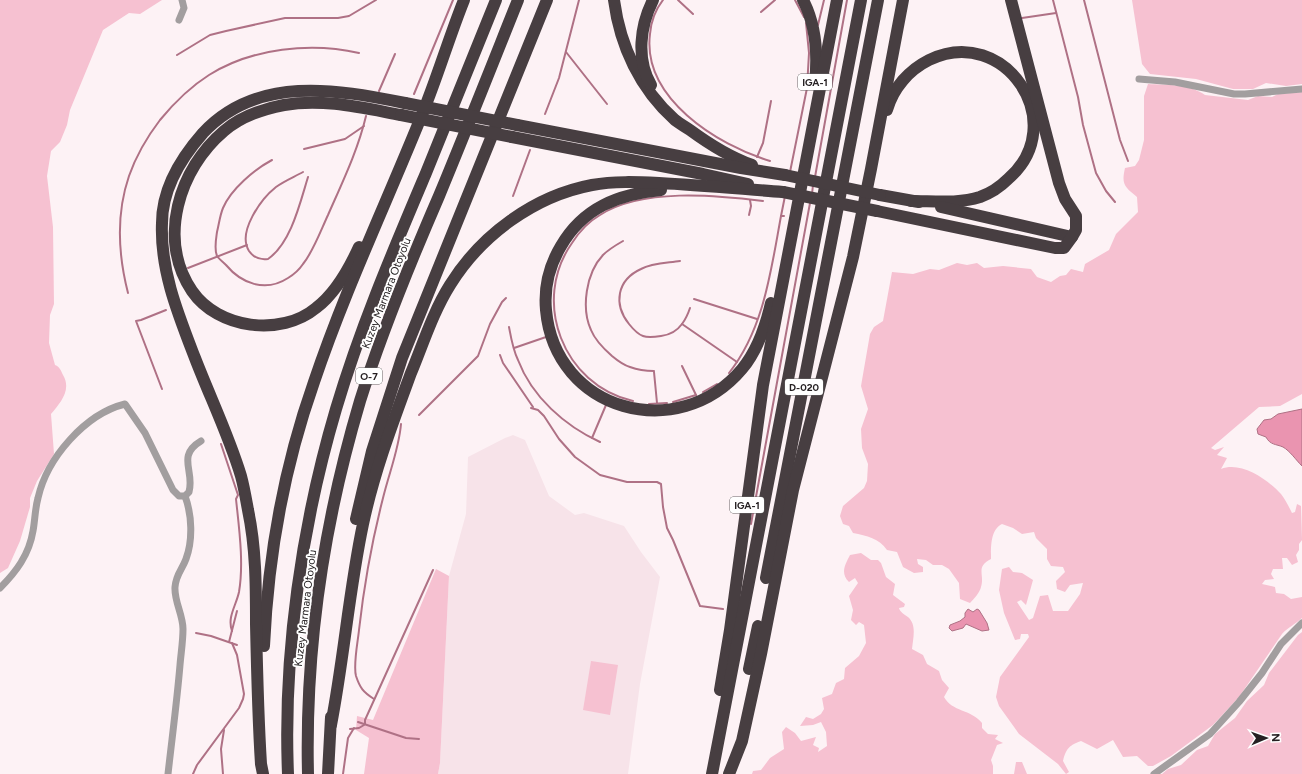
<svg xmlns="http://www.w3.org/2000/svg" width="1302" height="774" viewBox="0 0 1302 774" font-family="Figtree,sans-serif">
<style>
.built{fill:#f7e3e9}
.green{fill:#f6c1d1}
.water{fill:#ea94b0;stroke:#af7185}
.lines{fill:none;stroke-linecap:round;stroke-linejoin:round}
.stream{stroke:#af7185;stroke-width:2}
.street{stroke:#a29e9f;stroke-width:7}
.highway{stroke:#473e41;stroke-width:12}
.highway-bridge{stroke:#473e41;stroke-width:12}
.labels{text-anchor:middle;stroke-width:3.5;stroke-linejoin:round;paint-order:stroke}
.shield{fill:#fff;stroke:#666364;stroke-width:1}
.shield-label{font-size:10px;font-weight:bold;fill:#252022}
.street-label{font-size:11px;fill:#252022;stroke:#fff}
</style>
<rect width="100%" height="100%" fill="#fdf2f5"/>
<!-- built -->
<path class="built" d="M513,435L525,440L549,496L575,515L584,513L624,526L641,552L660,577L640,684L628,774H438L440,763L449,576L466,514L468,457L505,438Z"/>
<!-- green -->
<g class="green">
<path d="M0,0H162L140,14L129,13L103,30L70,110L67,125L60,142L51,151L47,176L53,227L54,304L50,315L49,343L55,365C60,367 61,371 63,375C72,390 60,403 51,414L54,454L37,481L30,498V507L20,541L8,568L0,573Z"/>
<path d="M1132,0H1302V84L1286,86L1266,83L1253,89H1233L1196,79L1150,74L1142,64Z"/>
<path d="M1148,84C1166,85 1190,84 1205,95L1248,100L1258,96L1272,97L1278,94L1302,92V394L1280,406L1259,407L1211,448L1215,450L1224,447L1217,455L1227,458L1221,469C1241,461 1267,479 1281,494C1285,499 1289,507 1292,513L1295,512L1297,504L1301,506L1302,540L1299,544V550L1296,555L1298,562L1292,565L1287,558H1282L1283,569H1273L1271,574L1274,579L1265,580L1262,584L1275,587L1276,593L1284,594L1291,599L1302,597V618C1296,624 1288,627 1282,634L1239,697L1213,725L1171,756L1153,766H1148L1137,756L1123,757L1113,740L1097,749L1081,741C1070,745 1066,748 1063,761L1069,772L1066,774L1058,764L1019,734L999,706L996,697L1000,677L1029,637L1028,634H1021L1020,639L1015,640L1004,613L999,590L1002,569L1009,567L1013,572L1022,573L1033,580L1026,605L1021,600L1017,602L1029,620L1033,618L1040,596L1048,595L1053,611H1068L1080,594L1083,583L1070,585L1065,592L1057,589L1056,581L1065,572L1063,567L1051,566L1047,559V549L1036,538L1034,532L1022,534L1013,528L1002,524C990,530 991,548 991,559C975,567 985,574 981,587C980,592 974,599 970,603L960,599L959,583L949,569L942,565H933L926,560L917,559L918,564L923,567V572L914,573L903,567L897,552L887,550C879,538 867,536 853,533L849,526L843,524L840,516L843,506L864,488L867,481L868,464L862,448L861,429L868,409L861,386L870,334L874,327L883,321L892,272L913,274L930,269L939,270L957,263L967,265L977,263L984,268L1003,266L1031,269L1037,277L1051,282L1060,276L1066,275L1071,269L1083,272L1085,264L1109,250L1116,234L1138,212L1137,197C1125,187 1121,185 1125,168L1135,166L1139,160L1144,140V96Z"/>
<path d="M861,553L871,560H878L881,563L886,577L895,584L893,595L905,604L904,607L899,608C900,612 904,614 908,617C917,625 913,638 912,649L923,655L927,664L939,671L942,680L949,688L944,697C952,712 971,709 982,723V728L988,734L998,735L995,739L1003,743L997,745L991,760L993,766V774H752L753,771L761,770L770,758L784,749L782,732L786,727L795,733L801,741L816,737L813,745L819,748L818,752L827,746L826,732L821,722L813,725L800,726L806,717L813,719L821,714L824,709L822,698L832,694L836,683L844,679L845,668L859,656L866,643L864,625L859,622L856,625L851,620L853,610L849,596L858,583L855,578L849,582C840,573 845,565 850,555Z"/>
<path d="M436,569L449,576L440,763L438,774H364L369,738L356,730L357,716L373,720Z"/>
<path d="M1302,632V774H1162L1168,769L1181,765L1197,750L1208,746L1215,734L1235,718L1247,701L1264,685L1269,673L1298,635Z"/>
<path d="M591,661L618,665L610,715L583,710Z"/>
<path d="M1016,762H1022L1027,774H1014Z"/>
</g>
<!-- water -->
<g class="water">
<path d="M1302,409V466C1296,460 1290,451 1283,447C1276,444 1270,445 1266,437L1258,434L1257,429L1264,420L1271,419L1278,414Z"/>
<path d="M968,609L973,612L977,609L979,610L987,623L989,630L982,631L966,624L963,628L952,631L949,628L950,625L960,621L965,617V613Z"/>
</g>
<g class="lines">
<!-- stream -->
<g class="stream">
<path d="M663,0C656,9 651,22 650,34C642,98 717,145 770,161"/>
<path d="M678,0L693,14"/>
<path d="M795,0L804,17"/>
<path d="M1053,0L1078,97L1083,125L1096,173L1106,191L1115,202"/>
<path d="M1084,0L1120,140L1128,161"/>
<path d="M761,12L775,0"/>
<path d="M1022,18L1056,13"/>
<path d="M818,25L824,0"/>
<path d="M566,52L607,104"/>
<path d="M177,55L210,35L226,31L285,18H338L349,16L376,0"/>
<path d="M379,91L395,54"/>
<path d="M414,94L453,0"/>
<path d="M545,114L559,78L579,0"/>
<path d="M304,149L345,139L364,126"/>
<path d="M757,157L763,143L771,101"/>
<path d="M272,160C255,169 231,189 223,208C220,215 219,224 217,232C216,239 214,249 217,256C219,259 223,262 226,265C241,283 265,293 288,278C293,275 299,270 303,264C313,252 321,230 328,215C342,183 358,150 366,116"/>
<path d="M303,172C294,177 284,181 276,187C261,199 237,232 249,251C254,258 261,260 268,259C291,243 300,203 308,177"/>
<path d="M790,172L807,88L809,53L806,23"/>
<path d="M815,177L847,0"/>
<path d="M812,194L813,185"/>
<path d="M513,196L530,150"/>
<path d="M749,215L751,206L750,200"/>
<path d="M784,216H781L785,196"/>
<path d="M623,241C616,245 609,249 603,255C586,273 581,308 591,330C595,340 604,349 612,356C618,361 623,365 630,367C638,370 646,371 654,371"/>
<path d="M680,261C668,263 652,263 641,269C617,280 613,304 629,324C633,329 637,334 643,336C648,338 655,337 661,336C669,335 677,331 682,324C685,320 688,314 690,308"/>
<path d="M188,268L247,245"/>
<path d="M128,293C118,254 116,214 129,176C136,156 147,137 160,120C174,103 190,87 209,75C252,48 311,42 359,53"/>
<path d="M694,299L757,319"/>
<path d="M682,324L737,362"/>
<path d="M509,327C511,338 513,350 518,360C532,397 565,426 600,442"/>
<path d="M514,348L546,337"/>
<path d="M500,355L503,363L533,407"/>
<path d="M682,366L696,395"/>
<path d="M654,372L657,403"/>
<path d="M729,373C764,329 771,270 781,216"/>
<path d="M162,389L136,321L141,320L166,310"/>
<path d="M703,392L717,384"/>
<path d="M633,401C563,385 531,301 572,243C579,232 588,222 600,215C642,188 715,195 763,201"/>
<path d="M673,402L696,395"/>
<path d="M649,404L667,403"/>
<path d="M531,408L538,410L544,416L559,439L575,457L600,475L627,482H657L661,484L663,507L667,528L673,540L700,606L723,609"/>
<path d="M419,415L478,356L490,324L502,302L506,298"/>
<path d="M592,438L606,405"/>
<path d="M221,444L238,495L236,499C239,528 244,563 239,592C236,606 227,617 232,631"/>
<path d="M751,524L810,203"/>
<path d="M196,633L211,636L237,645"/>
<path d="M229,642L237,611"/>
<path d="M374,699C363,692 360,688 356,676C353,665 358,641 359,630C364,585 372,541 383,498C389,473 399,449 401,424"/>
<path d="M358,722L406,738L419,739"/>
<path d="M365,724V720L433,570"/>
<path d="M350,729L359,728L364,725"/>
<path d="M193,774L197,765L239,708L243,699L244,694L237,655L232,643"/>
<path d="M223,774L221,749L224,730"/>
<path d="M343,774L348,738L354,728"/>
</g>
<!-- street -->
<g class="street">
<path d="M179,20L184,8L182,0"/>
<path d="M1139,79L1175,82L1234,94H1245L1302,89"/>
<path d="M0,588C16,572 29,555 33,531C35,520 35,509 38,498C47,458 85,414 125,404L145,433L173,490L179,496H185L189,492C195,471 176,456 201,441"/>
<path d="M168,774C172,738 177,701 180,665C181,653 183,641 183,629C183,615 174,601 175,587C176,574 182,570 186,559C193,540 192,515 185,496"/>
<path d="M1154,774L1210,734L1239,702L1262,673L1281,644L1302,623"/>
</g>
<!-- highway -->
<g class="highway">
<path d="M614,0C620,46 640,89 675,120C680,124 686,127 690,130C709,144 730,157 752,165"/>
<path d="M803,0C816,25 818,55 815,83"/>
<path d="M651,85C636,59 640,26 653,0"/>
<path d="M887,110C893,88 909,70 929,60C1005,23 1072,124 1008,179C1000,187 991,193 980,197C958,204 934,201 911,201"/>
<path d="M517,125L741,168L785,175"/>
<path d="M512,137L703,174L748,184"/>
<path d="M661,190C618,194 583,208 561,246C549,266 544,288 546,310C555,411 678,445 742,369C757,351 766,325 771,303"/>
<path d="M880,195L919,202"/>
<path d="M941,207L1072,237"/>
<path d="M877,211L1055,248H1064L1072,237L1076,230V216L1065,199L1059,183L1011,0"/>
<path d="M359,247C349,269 336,293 316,308C281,337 218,329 192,291C157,239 179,169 224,131C240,117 263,109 284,105C323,98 363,108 401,115"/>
<path d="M356,519L372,451L402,358L547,0"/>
<path d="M766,578L878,0"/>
<path d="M264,646C268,557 284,467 314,382C344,293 384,208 419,122C436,82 448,40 464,0"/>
<path d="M749,669L758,626"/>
<path d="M720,690L730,630L763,385L837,0"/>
<path d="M331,725C344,658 349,590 363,524C374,472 393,422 411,373C423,344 433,312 450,285C481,235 534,196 592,185C614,181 637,182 659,183C700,185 742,189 783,192"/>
<path d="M263,774L261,764C258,717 257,671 256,624C256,586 256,548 248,510C246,499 244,487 241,476C229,436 210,397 195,358C178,314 160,270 162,223C162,188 181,158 203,133C257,75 336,89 405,103"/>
<path d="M288,774C283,653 302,524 336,409C360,328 393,251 426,173C449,116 472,58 496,0"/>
<path d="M308,774C305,648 324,522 360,401C382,331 410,263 439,196C466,131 492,65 518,0"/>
<path d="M328,774L331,717"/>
<path d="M712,774L861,0"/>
<path d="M729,774L742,741L761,654L793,490L853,257L871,169L903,0"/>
</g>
<!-- highway-bridge -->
<g class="highway-bridge">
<path d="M405,103L517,125"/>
<path d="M401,115L512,137"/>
<path d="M785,175L880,195"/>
<path d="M783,192L877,211"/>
</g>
</g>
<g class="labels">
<!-- shield labels -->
<g class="shield">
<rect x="798" y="74" width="34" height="16" rx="3"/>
<rect x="356" y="368" width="26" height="16" rx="3"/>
<rect x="785" y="379" width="38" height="16" rx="3"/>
<rect x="730" y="497" width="34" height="16" rx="3"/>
</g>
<g class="shield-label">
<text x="815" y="86">IGA-1</text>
<text x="369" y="380">O-7</text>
<text x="804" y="391">D-020</text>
<text x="747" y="509">IGA-1</text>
</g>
<!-- street labels -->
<g class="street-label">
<text transform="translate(386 293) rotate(-69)" y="4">Kuzey Marmara Otoyolu</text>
<text transform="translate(305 608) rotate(-83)" y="4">Kuzey Marmara Otoyolu</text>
</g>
</g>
<!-- north arrow -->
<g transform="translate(1266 738) rotate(88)" stroke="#ffffff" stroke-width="3" paint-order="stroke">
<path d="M0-3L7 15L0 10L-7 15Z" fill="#252022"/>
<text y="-6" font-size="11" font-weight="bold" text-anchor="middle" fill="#252022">N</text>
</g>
</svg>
